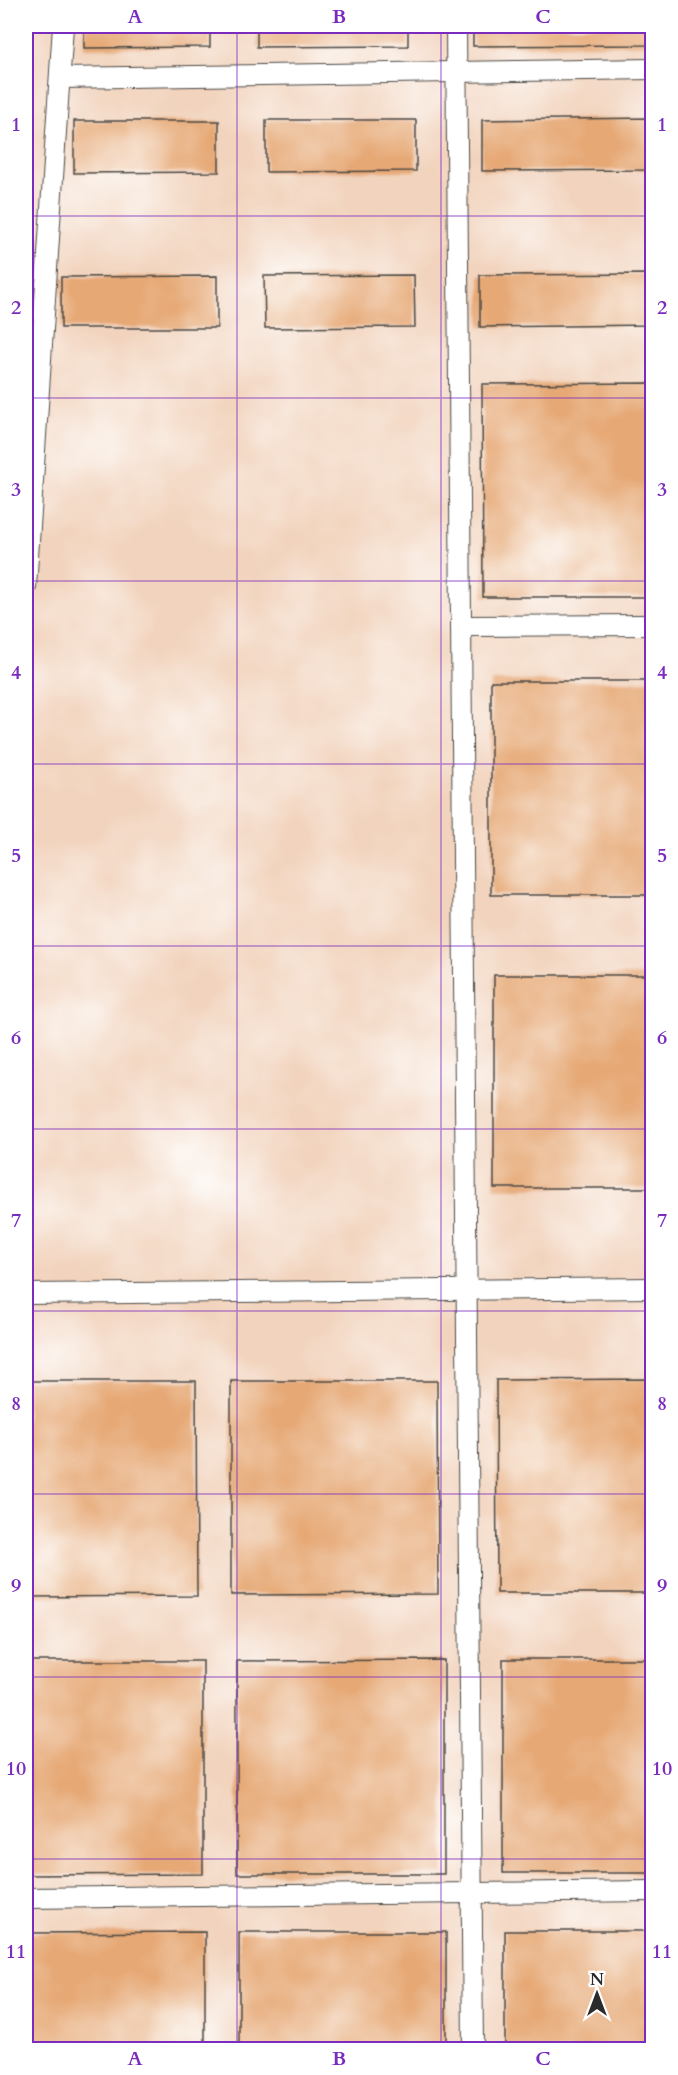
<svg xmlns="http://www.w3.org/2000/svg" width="678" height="2075" viewBox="0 0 678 2075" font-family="Cardo,serif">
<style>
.built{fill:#f2d4be}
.building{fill:#e6a875}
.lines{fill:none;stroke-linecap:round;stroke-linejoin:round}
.lane-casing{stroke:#494743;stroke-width:22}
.lane{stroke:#fff;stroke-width:20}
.grid{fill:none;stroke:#7b2cbf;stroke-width:1.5;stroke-opacity:0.55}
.neatline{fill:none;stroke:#7b2cbf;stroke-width:2}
.grid-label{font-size:20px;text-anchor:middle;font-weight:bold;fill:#7b2cbf}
</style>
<rect width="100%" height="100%" fill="#fff"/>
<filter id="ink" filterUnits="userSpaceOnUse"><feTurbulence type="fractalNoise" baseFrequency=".0167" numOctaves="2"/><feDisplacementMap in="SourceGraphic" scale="12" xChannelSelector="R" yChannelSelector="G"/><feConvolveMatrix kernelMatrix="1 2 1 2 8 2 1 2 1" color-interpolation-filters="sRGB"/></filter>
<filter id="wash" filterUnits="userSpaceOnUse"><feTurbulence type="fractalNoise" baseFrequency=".008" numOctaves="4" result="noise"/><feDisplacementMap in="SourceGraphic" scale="24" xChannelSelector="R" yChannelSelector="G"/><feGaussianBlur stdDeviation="1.35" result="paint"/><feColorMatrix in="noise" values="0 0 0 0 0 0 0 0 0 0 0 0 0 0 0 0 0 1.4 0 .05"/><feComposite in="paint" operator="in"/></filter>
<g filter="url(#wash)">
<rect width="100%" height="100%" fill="#f3e5cc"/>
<!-- built -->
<rect class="built" x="26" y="26" width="626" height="2023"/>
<g id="blocks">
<!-- building -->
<g class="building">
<path d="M84,26H210V47L84,48Z"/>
<path d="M257,26H408V46L257,47Z"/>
<path d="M473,26H652V45L473,46Z"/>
<path d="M652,118V170L482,171V120Z"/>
<path d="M266,120H416V171L266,172Z"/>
<path d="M74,121H219V172L74,173Z"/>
<path d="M652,274V325L480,327V275Z"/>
<path d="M414,275L415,327L265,328L264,276Z"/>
<path d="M217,276V328H61V277Z"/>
<path d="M652,383V597H483L482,384Z"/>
<rect x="491" y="681" width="161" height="214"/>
<rect x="494" y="975" width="158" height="213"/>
<path d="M652,1379V1593H497L496,1380Z"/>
<path d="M26,1381H196L197,1596L26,1597Z"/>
<path d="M231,1381H437L438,1594L231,1595Z"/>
<rect x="503" y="1659" width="149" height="214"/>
<path d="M444,1660V1874H237V1661Z"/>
<path d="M26,1661H203V1874L26,1875Z"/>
<rect x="505" y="1931" width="147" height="119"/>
<path d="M205,1932V2050H26V1933Z"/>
<rect x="239" y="1932" width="207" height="118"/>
</g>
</g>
</g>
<g filter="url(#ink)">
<use href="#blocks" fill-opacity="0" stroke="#494743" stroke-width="1.5"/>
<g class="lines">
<defs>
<g id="lane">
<path d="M456,26L473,2050"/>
<path d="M60,78L652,69"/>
<path d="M26,587L63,26"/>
<path d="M461,626L652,625"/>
<path d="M26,1294L652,1288"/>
<path d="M26,1898L652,1891"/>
</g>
</defs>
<!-- lane casing -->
<use href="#lane" class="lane-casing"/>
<!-- lane -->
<use href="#lane" class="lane"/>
</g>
</g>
<!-- grid -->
<path class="grid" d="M237,26V2050M441,26V2050M26,216H652M26,398H652M26,581H652M26,764H652M26,946H652M26,1129H652M26,1311H652M26,1494H652M26,1677H652M26,1859H652"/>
<!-- margin -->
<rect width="678" height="2075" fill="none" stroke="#fff" stroke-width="66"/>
<!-- north arrow -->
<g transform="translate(597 1994)" stroke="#ffffff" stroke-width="4.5" paint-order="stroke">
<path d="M0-4.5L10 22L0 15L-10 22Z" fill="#2b2b2b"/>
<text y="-9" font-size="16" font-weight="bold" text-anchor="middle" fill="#2b2b2b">N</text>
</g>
<rect x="33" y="33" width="612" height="2009" class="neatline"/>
<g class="grid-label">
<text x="135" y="23">A</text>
<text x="339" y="23">B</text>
<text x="543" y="23">C</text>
<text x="16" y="131">1</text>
<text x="662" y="131">1</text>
<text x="16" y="314">2</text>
<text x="662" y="314">2</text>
<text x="16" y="496">3</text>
<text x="662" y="496">3</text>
<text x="16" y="679">4</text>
<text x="662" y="679">4</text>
<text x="16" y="862">5</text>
<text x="662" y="862">5</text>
<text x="16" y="1044">6</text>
<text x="662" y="1044">6</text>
<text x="16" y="1227">7</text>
<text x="662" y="1227">7</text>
<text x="16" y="1410">8</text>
<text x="662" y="1410">8</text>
<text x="16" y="1592">9</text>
<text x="662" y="1592">9</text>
<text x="16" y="1775">10</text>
<text x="662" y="1775">10</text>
<text x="16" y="1958">11</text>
<text x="662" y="1958">11</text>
<text x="135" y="2065">A</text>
<text x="339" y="2065">B</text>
<text x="543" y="2065">C</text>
</g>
</svg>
